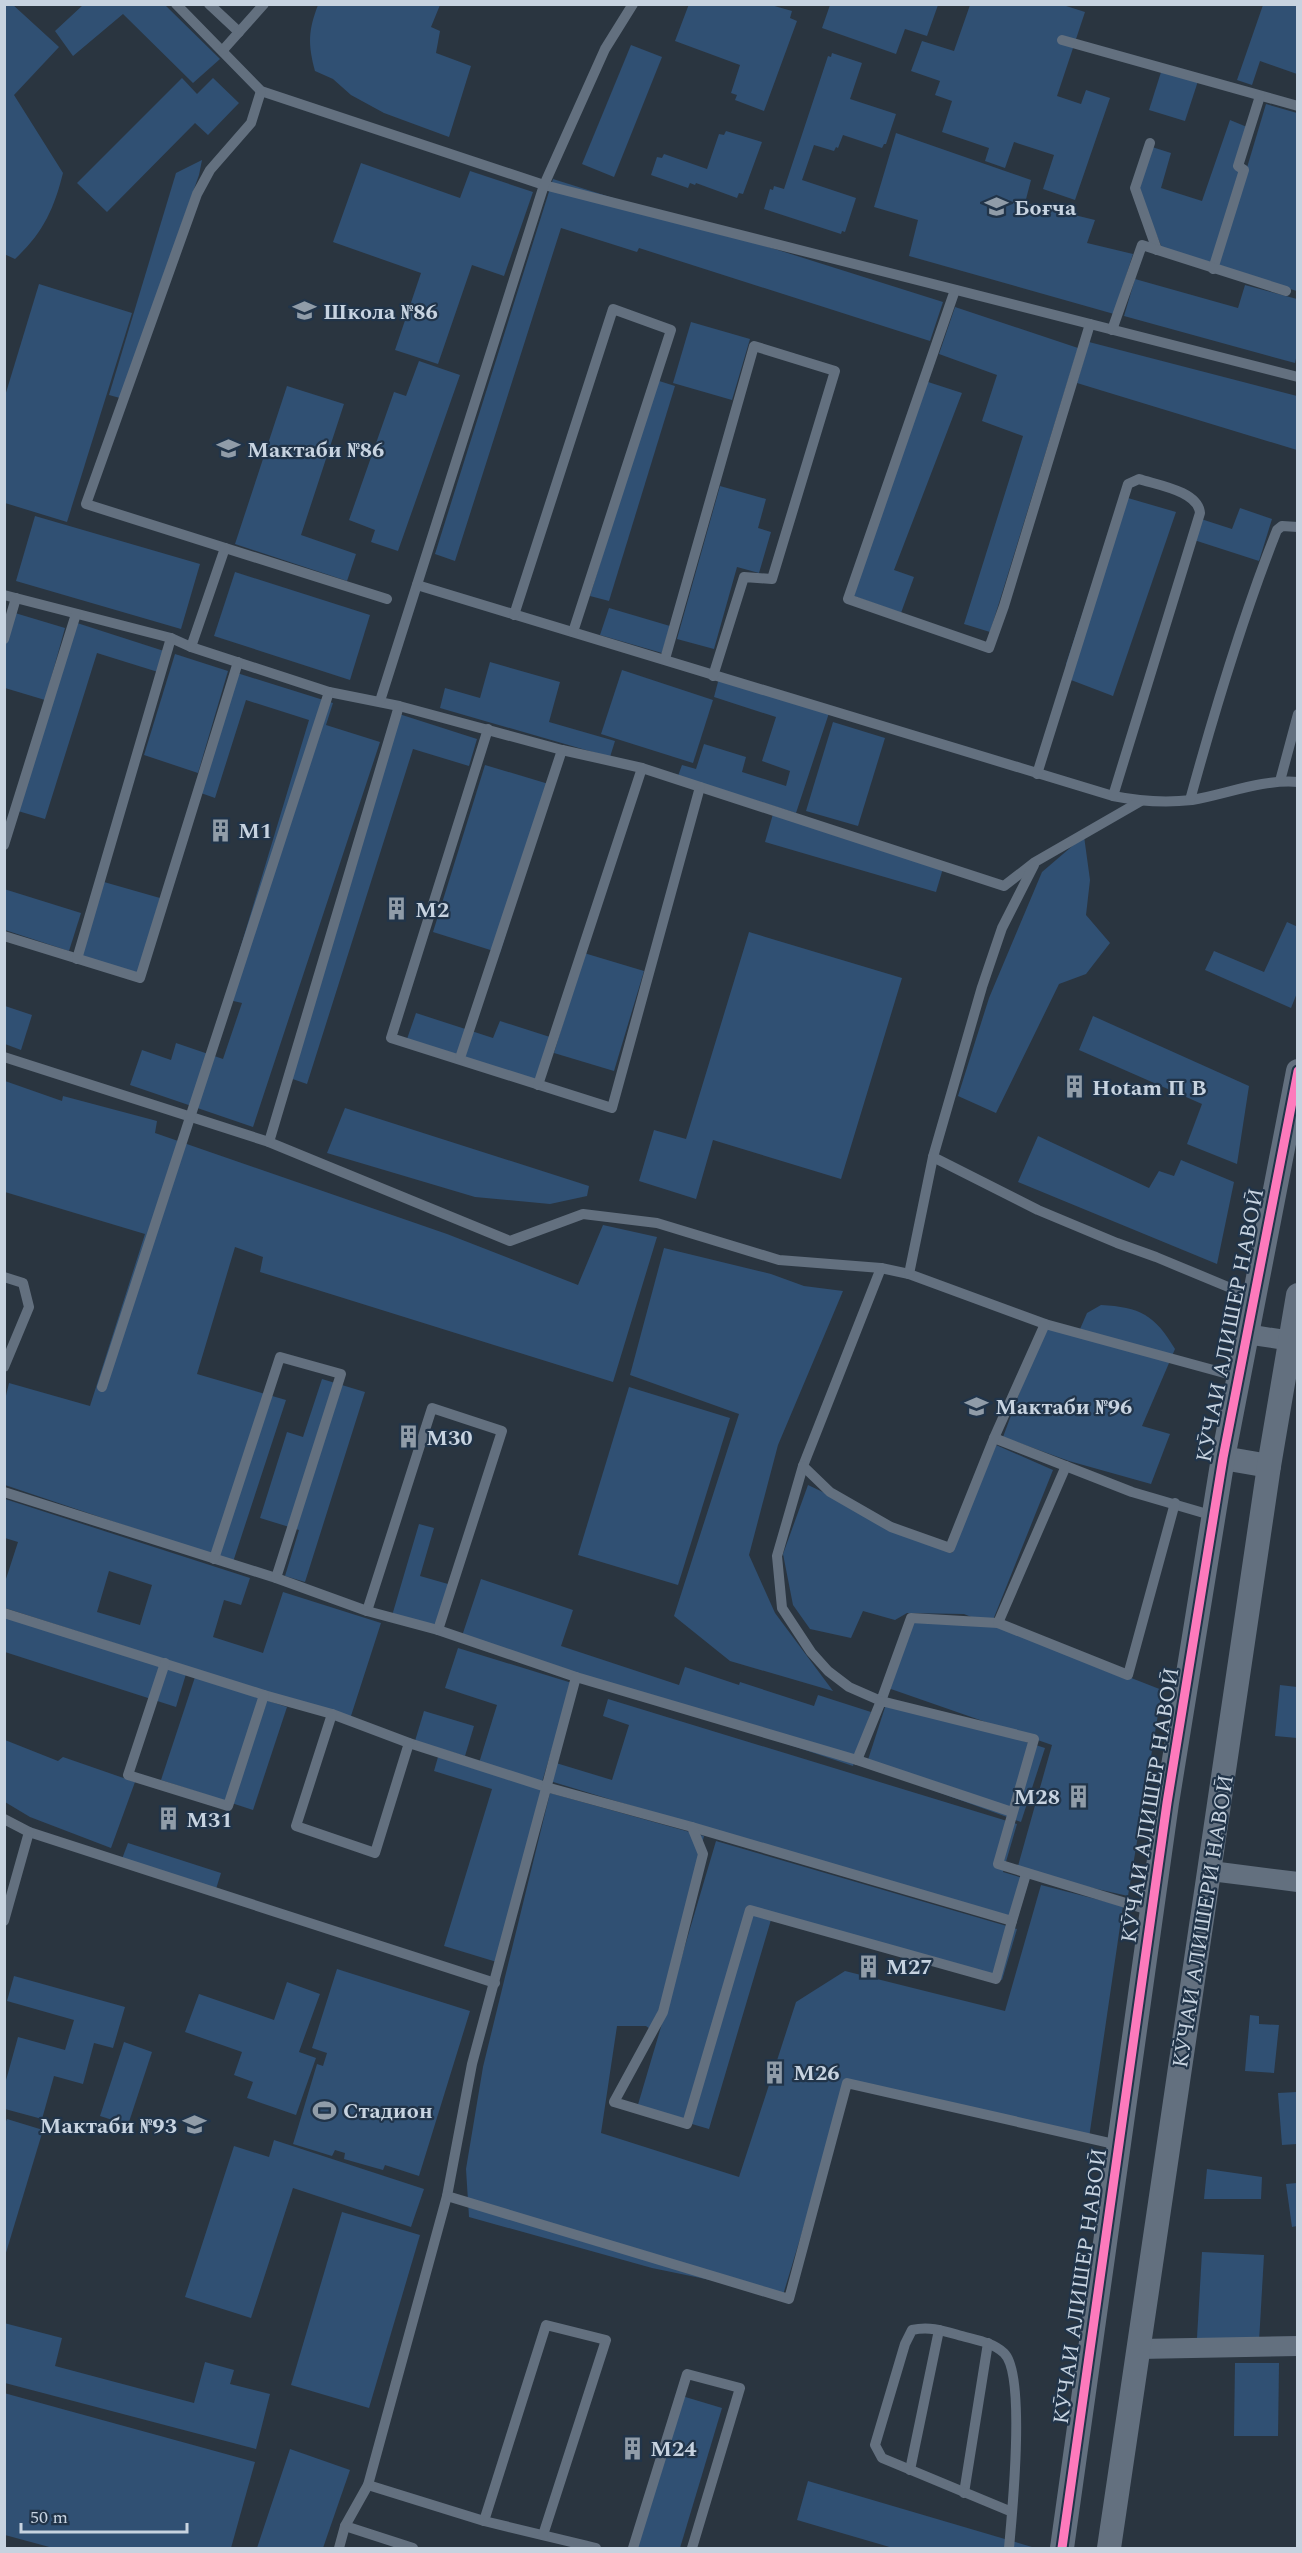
<svg xmlns="http://www.w3.org/2000/svg" width="1302" height="2553" viewBox="0 0 1302 2553" font-family="Spectral,serif">
<style>
.green{fill:#305073;fill-rule:evenodd}
.lines{fill:none;stroke-linecap:round;stroke-linejoin:round}
.service{stroke:#63707f;stroke-width:10}
.minor{stroke:#63707f;stroke-width:20}
.tertiary{stroke:#63707f;stroke-width:24}
.cycleway-casing{stroke:#213449;stroke-width:13}
.cycleway{stroke:#fd7abc;stroke-width:9}
.labels{text-anchor:middle;stroke-width:4.5;stroke-linejoin:round;paint-order:stroke}
.poi-label{font-size:22px;font-weight:bold;fill:#c7d3e0;stroke:#213449;text-anchor:start}
.street-label{font-size:22px;fill:#c7d3e0;stroke:#213449}
</style>
<rect width="100%" height="100%" fill="#2a3540"/>
<!-- green -->
<g class="green">
<path d="M12,4L59,47L14,95L63,173C54,209 43,233 15,259L4,254V5Z"/>
<path d="M689,4L771,5L792,11L790,18L797,21L764,111L735,100L737,95L731,93L740,65L675,41Z"/>
<path d="M83,5H165L220,59L193,83L123,14L73,56L55,31Z"/>
<path d="M318,5H440L431,27L440,31L436,53L471,66L449,137L384,113L351,95L333,79L315,71C308,44 308,31 318,5Z"/>
<path d="M830,5V4L938,5L927,36L905,29L896,54L822,28Z"/>
<path d="M970,5H1063L1085,12L1057,96L1081,104L1086,90L1110,98L1075,200L1043,189L1054,155L1014,142L1005,168L985,161L989,148L942,132L952,101L935,95L940,81L911,71L922,41L954,51Z"/>
<path d="M1263,5H1297V74L1260,61L1252,85L1237,80Z"/>
<path d="M631,45L662,57L614,177L582,164Z"/>
<path d="M832,53L862,63L850,99L896,114L886,144H884L882,148L843,135L838,148L836,147L834,151L814,145L802,180L856,198L845,232L842,231L841,234L764,209L770,189L773,190L774,186L784,189L828,56L831,57Z"/>
<path d="M1162,69L1198,81L1185,121L1149,110Z"/>
<path d="M182,78L197,94L213,78L239,103L208,135L195,123L107,212L77,183Z"/>
<path d="M1266,104L1297,113V291L1217,268Z"/>
<path d="M1230,120L1247,127L1241,172L1211,265L1162,248L1138,190L1152,147L1171,153L1161,188L1202,201Z"/>
<path d="M726,131L762,142L743,194L739,193L737,198L696,183L695,185L690,183L688,188L651,175L657,157L662,158L664,154L707,169L719,134L724,135Z"/>
<path d="M896,133L1031,180L1025,203L1095,220L1087,243L1133,254L1114,314L909,256L918,220L874,207Z"/>
<path d="M202,160L199,175L120,398L109,395L176,173Z"/>
<path d="M361,163L460,198L470,171L533,192L504,276L472,265L438,364L395,350L421,273L333,242Z"/>
<path d="M553,179L943,302L930,341L639,248L637,252L561,228L455,561L435,554Z"/>
<path d="M1135,279L1238,308L1245,285L1297,299V354L1295,363L1124,316Z"/>
<path d="M39,284L132,313L67,522L5,503V396Z"/>
<path d="M955,307L1078,348L990,632L964,624L1023,436L982,421L997,375L939,354Z"/>
<path d="M691,322L750,339L732,400L673,383Z"/>
<path d="M1089,342L1297,396V450L1077,383Z"/>
<path d="M419,361L460,375L398,551L371,542L375,530L349,520L394,392L406,396Z"/>
<path d="M656,380L675,386L609,601L590,596Z"/>
<path d="M925,381L962,393L894,570L914,577L901,613L851,595Z"/>
<path d="M287,386L344,404L301,535L356,554L347,581L235,544Z"/>
<path d="M720,486L766,499L758,528L771,532L759,573L737,567L714,649L677,639Z"/>
<path d="M1121,496L1176,512L1113,696L1071,680L1066,664Z"/>
<path d="M1240,508L1272,519L1259,561L1194,540L1201,519L1232,529Z"/>
<path d="M35,516L200,564L181,629L16,581Z"/>
<path d="M235,572L370,615L350,680L214,636Z"/>
<path d="M609,608L670,626L662,653L600,635Z"/>
<path d="M15,613L65,628L45,700L5,688L4,648Z"/>
<path d="M77,623L164,651L158,672L97,653L45,819L18,811Z"/>
<path d="M175,654L228,671L198,773L144,755Z"/>
<path d="M490,662L560,682L549,722L615,741L610,757L440,708L445,688L480,698Z"/>
<path d="M622,670L713,700L693,763L601,734Z"/>
<path d="M237,673L333,703L326,725L380,742L253,1127L130,1085L142,1050L171,1060L176,1043L223,1059L242,1003L225,999L309,720L246,700L215,798L198,792Z"/>
<path d="M719,678L829,713L796,813L678,776L682,765L696,769L704,744L746,757L742,772L786,786L790,771L762,761L776,717L714,697Z"/>
<path d="M399,714L477,739L469,766L413,749L307,1084L284,1076Z"/>
<path d="M833,722L885,738L858,826L806,811Z"/>
<path d="M485,765L552,785L500,953L433,932Z"/>
<path d="M773,814L944,865L936,892L765,842Z"/>
<path d="M1084,836L1090,880L1086,915L1110,943L1086,974L1059,984L996,1113L958,1096L989,998L1042,872Z"/>
<path d="M104,882L160,898L138,973L82,956Z"/>
<path d="M4,889L81,913L69,951L5,930Z"/>
<path d="M1287,922L1298,927L1297,993L1291,1008L1205,970L1214,951L1264,972Z"/>
<path d="M749,932L902,978L841,1179L713,1140L696,1199L639,1181L654,1130L686,1139Z"/>
<path d="M584,953L644,971L614,1071L554,1053Z"/>
<path d="M5,1006L32,1015L21,1050L5,1044Z"/>
<path d="M416,1013L493,1038L500,1021L550,1037L536,1080L407,1039Z"/>
<path d="M1093,1016L1249,1086L1237,1164L1187,1144L1202,1104L1079,1050Z"/>
<path d="M5,1081L62,1101L63,1096L157,1121L155,1133L447,1234L578,1285L603,1225L657,1237L613,1382L260,1272L263,1257L235,1247L197,1374L286,1400L233,1562L5,1485V1400L9,1383L90,1406L145,1234L5,1192Z"/>
<path d="M345,1108L589,1186L587,1196L550,1204L475,1197L327,1153Z"/>
<path d="M1038,1136L1149,1188L1159,1171L1174,1176L1181,1160L1234,1182L1217,1264L1018,1182Z"/>
<path d="M664,1248L771,1274L804,1286L843,1291L778,1445L749,1555L775,1613L833,1691L730,1661L674,1616L739,1414L630,1375Z"/>
<path d="M1101,1305C1140,1307 1155,1315 1175,1349L1142,1426L1170,1434L1151,1484L1069,1461L1003,1437L1045,1324L1077,1336L1087,1313Z"/>
<path d="M322,1379L365,1392L305,1582L285,1576L299,1530L260,1518L287,1432L303,1437Z"/>
<path d="M629,1387L730,1418L678,1585L578,1555Z"/>
<path d="M996,1445L1053,1470L991,1625L964,1614L907,1613L895,1620L863,1611L851,1638L810,1629L793,1605L783,1554L808,1485L952,1553Z"/>
<path d="M5,1499L250,1578L241,1605L224,1600L213,1637L263,1653L283,1592L381,1623L350,1719L5,1608V1582L18,1542L5,1538ZM109,1571L152,1585L140,1625L97,1612Z"/>
<path d="M419,1524L434,1528L420,1576L448,1584L434,1632L391,1619Z"/>
<path d="M481,1579L573,1610L561,1646L679,1685L685,1667L739,1685L740,1682L814,1706L818,1695L871,1712L853,1766L462,1636Z"/>
<path d="M5,1616L186,1674L176,1707L5,1652Z"/>
<path d="M914,1622L998,1626L1162,1690L1128,1896L1035,1875L1018,1866L1052,1745L888,1688Z"/>
<path d="M458,1648L572,1683L542,1782L479,1763L497,1705L445,1688Z"/>
<path d="M195,1677L287,1707L253,1810L161,1780Z"/>
<path d="M1280,1685L1297,1687V1738L1275,1736Z"/>
<path d="M888,1698L1045,1748L1021,1822L866,1766Z"/>
<path d="M608,1699L1017,1824L1003,1872L1029,1880L1016,1923L550,1781L556,1763L612,1780L629,1725L603,1716Z"/>
<path d="M424,1711L474,1726L465,1756L415,1741Z"/>
<path d="M5,1740L58,1761L63,1757L135,1782L111,1848L30,1817L5,1802Z"/>
<path d="M438,1757L543,1790L500,1963L444,1946L492,1789L434,1771Z"/>
<path d="M550,1793L704,1836L654,2032L646,2026H617L601,2133L739,2177L796,2002L845,1971L1005,2011L1041,1885L1123,1906L1089,2138L846,2087L783,2295L652,2268L469,2217L466,2169L483,2067Z"/>
<path d="M716,1841L1017,1929L1002,1980L773,1913L709,2129L637,2108Z"/>
<path d="M128,1843L221,1873L216,1889L122,1859Z"/>
<path d="M337,1969L470,2011L419,2176L385,2165L383,2170L344,2159L345,2153L335,2150L332,2156L293,2144L317,2064L323,2066L327,2053L312,2048Z"/>
<path d="M14,1976L125,2007L113,2048L94,2043L83,2084L54,2076L42,2119L5,2109V2084L18,2037L65,2050L74,2020L7,2001Z"/>
<path d="M287,1982L320,1994L299,2052L316,2058L296,2115L247,2098L253,2082L234,2075L242,2052L185,2032L199,1994L274,2020Z"/>
<path d="M1250,2015L1259,2016V2024L1279,2025L1274,2073L1245,2071Z"/>
<path d="M124,2042L152,2052L128,2125L100,2116Z"/>
<path d="M1297,2092V2144L1282,2145L1278,2093Z"/>
<path d="M7,2119L43,2130L5,2256L4,2126Z"/>
<path d="M274,2140L424,2189L411,2227L293,2188L251,2318L185,2297L234,2146L269,2157Z"/>
<path d="M1207,2169L1262,2177L1261,2199H1204Z"/>
<path d="M1297,2183V2226L1292,2227L1286,2184Z"/>
<path d="M342,2212L420,2235L369,2408L291,2385Z"/>
<path d="M1202,2252L1264,2255L1259,2342L1197,2338Z"/>
<path d="M4,2323L62,2338L55,2366L194,2403L205,2362L234,2370L230,2384L270,2394L256,2449L5,2383Z"/>
<path d="M1235,2363H1279L1278,2436H1234Z"/>
<path d="M4,2393L255,2462L231,2548H53L5,2535Z"/>
<path d="M682,2396L722,2408L680,2548H637Z"/>
<path d="M290,2449L350,2470L323,2548H257Z"/>
<path d="M808,2481L1032,2547L893,2548L797,2520Z"/>
</g>
<g class="lines">
<!-- service -->
<g class="service">
<path d="M176,4L261,91L544,185L1298,377"/>
<path d="M209,4L239,32"/>
<path d="M1062,40L1298,106"/>
<path d="M223,50L264,4"/>
<path d="M261,91L251,123L210,170L197,194L86,504L387,599"/>
<path d="M1150,143L1135,188L1157,250"/>
<path d="M1213,269L1244,170L1238,166L1260,96"/>
<path d="M955,290L848,599L989,648L1004,606L1090,324"/>
<path d="M1112,330L1142,245L1286,291"/>
<path d="M417,585L1113,796C1138,801 1165,803 1192,800C1227,794 1262,779 1298,782"/>
<path d="M4,595L171,638L191,647L329,692L399,706L562,750L642,768L1004,886L1035,862L1141,801"/>
<path d="M514,615L613,309L671,330L573,632"/>
<path d="M4,639L16,598"/>
<path d="M191,647L225,548"/>
<path d="M665,659L754,346L835,371L772,579L744,577L713,676"/>
<path d="M380,701L544,185L605,49L633,4"/>
<path d="M488,729L391,1038L612,1108L700,787"/>
<path d="M1037,774L1128,484L1139,479C1157,485 1198,491 1200,513L1113,796"/>
<path d="M1280,781L1298,714"/>
<path d="M1190,800C1215,709 1242,618 1277,530L1282,526L1298,527"/>
<path d="M4,845L76,614"/>
<path d="M4,936L140,978L238,662"/>
<path d="M77,959L171,638"/>
<path d="M4,1057L269,1142L510,1241L583,1214L657,1223L779,1260L881,1268L909,1274L1045,1324L1239,1377"/>
<path d="M460,1058L562,750"/>
<path d="M538,1085L642,768"/>
<path d="M269,1142L399,706"/>
<path d="M933,1157L1038,1210L1117,1243L1156,1257L1233,1289L1255,1290"/>
<path d="M881,1268L803,1466L777,1556L782,1608L811,1652L828,1671L849,1687L881,1701L911,1618L998,1623"/>
<path d="M909,1274L933,1157L982,987L1002,928L1034,865"/>
<path d="M4,1277L23,1283L29,1307L4,1367"/>
<path d="M102,1387L329,692"/>
<path d="M994,1438L1132,1492L1214,1516"/>
<path d="M803,1466L830,1492L891,1527L950,1548L994,1438L1045,1324"/>
<path d="M1066,1466L998,1623L1128,1675L1175,1503"/>
<path d="M4,1492L276,1578L367,1611L438,1630L576,1677"/>
<path d="M214,1559L280,1357L341,1374L276,1578"/>
<path d="M367,1611L432,1408L502,1431L438,1630"/>
<path d="M4,1613L264,1695L332,1714L409,1743L546,1787L692,1827L1012,1921L1026,1874"/>
<path d="M165,1663L128,1775L228,1806L264,1695"/>
<path d="M332,1714L296,1826L375,1853L409,1743"/>
<path d="M857,1760L1012,1812"/>
<path d="M4,1819L29,1832L495,1983"/>
<path d="M692,1827L703,1854L663,2012L614,2102L687,2124L750,1910L996,1979L1012,1921"/>
<path d="M4,1921L29,1832"/>
<path d="M1119,2145L847,2083L789,2299L447,2196L472,2064L576,1677L857,1760L881,1701L1034,1739L998,1864L1152,1911"/>
<path d="M910,2470L939,2330"/>
<path d="M368,2485L484,2521L596,2548"/>
<path d="M964,2493L988,2343"/>
<path d="M484,2521L546,2325L606,2340L543,2535"/>
<path d="M339,2548L345,2526"/>
<path d="M413,2548L345,2526L368,2485L447,2196"/>
<path d="M633,2548L687,2374L740,2388L692,2548"/>
<path d="M1009,2548C1012,2515 1026,2374 1004,2353C992,2342 976,2340 962,2336C944,2331 930,2326 912,2330L905,2344L875,2445L882,2458L1012,2512"/>
</g>
<!-- minor -->
<g class="minor">
<path d="M1246,1334L1298,1342"/>
<path d="M1211,1871L1298,1882"/>
<path d="M1139,2349L1298,2346"/>
</g>
<!-- tertiary -->
<g class="tertiary">
<path d="M1223,1458L1269,1466"/>
<path d="M1062,2548L1167,1803L1223,1458L1298,1071"/>
<path d="M1109,2548L1269,1466L1298,1295"/>
</g>
<defs>
<path id="cycleway" d="M1062,2548L1167,1803L1223,1458L1298,1071"/>
</defs>
<!-- cycleway casing -->
<use href="#cycleway" class="cycleway-casing"/>
<!-- cycleway -->
<use href="#cycleway" class="cycleway"/>
</g>
<!-- icons -->
<defs>
<symbol id="school-bare" viewBox="-9 -9 18 18"><path d="M0-5L7-2L0 1L-7-2ZM-4 1L0 2.5L4 1V4Q0 6-4 4Z" fill="#909ca8" stroke="#213449" stroke-width="2.5" paint-order="stroke"/></symbol>
<symbol id="building-bare" viewBox="-9 -9 18 18"><path d="M-4-6H4V6H1V3H-1V6H-4ZM-2.5-4.3h1.7v1.8h-1.7ZM.8-4.3h1.7v1.8H.8ZM-2.5-1h1.7V.8h-1.7ZM.8-1h1.7V.8H.8Z" fill="#909ca8" stroke="#213449" stroke-width="2.5" paint-order="stroke"/></symbol>
<symbol id="stadium-bare" viewBox="-9 -9 18 18"><path d="M0-5a6.5 5 0 1 0 0 10a6.5 5 0 1 0 0-10ZM-3.5-1.8h7v3.6h-7Z" fill="#909ca8" stroke="#213449" stroke-width="2.5" paint-order="stroke"/></symbol>
</defs>
<g fill-rule="evenodd">
<use href="#school-bare" x="980" y="190" width="33" height="33"/>
<use href="#school-bare" x="288" y="294" width="33" height="33"/>
<use href="#school-bare" x="212" y="432" width="33" height="33"/>
<use href="#building-bare" x="204" y="814" width="33" height="33"/>
<use href="#building-bare" x="380" y="892" width="33" height="33"/>
<use href="#building-bare" x="1058" y="1070" width="33" height="33"/>
<use href="#school-bare" x="960" y="1390" width="33" height="33"/>
<use href="#building-bare" x="392" y="1420" width="33" height="33"/>
<use href="#building-bare" x="1062" y="1780" width="33" height="33"/>
<use href="#building-bare" x="152" y="1802" width="33" height="33"/>
<use href="#building-bare" x="852" y="1950" width="33" height="33"/>
<use href="#building-bare" x="758" y="2056" width="33" height="33"/>
<use href="#stadium-bare" x="308" y="2094" width="33" height="33"/>
<use href="#school-bare" x="178" y="2108" width="33" height="33"/>
<use href="#building-bare" x="616" y="2432" width="33" height="33"/>
</g>
<g class="labels">
<!-- poi labels -->
<g class="poi-label">
<text x="1014" y="215">Боғча</text>
<text x="323" y="319">Школа №86</text>
<text x="247" y="457">Мактаби №86</text>
<text x="238" y="838">M1</text>
<text x="415" y="917">М2</text>
<text x="1092" y="1095">Hotam П В</text>
<text x="995" y="1414">Мактаби №96</text>
<text x="426" y="1445">М30</text>
<text x="1060" y="1804" text-anchor="end">М28</text>
<text x="186" y="1827">М31</text>
<text x="886" y="1974">М27</text>
<text x="793" y="2080">М26</text>
<text x="343" y="2118">Стадион</text>
<text x="177" y="2133" text-anchor="end">Мактаби №93</text>
<text x="650" y="2456">М24</text>
</g>
<!-- street labels -->
<g class="street-label">
<text transform="translate(1229 1325) rotate(-79)" y="8">КӮЧАИ АЛИШЕР НАВОӢ</text>
<text transform="translate(1149 1805) rotate(-81)" y="8">КӮЧАИ АЛИШЕР НАВОӢ</text>
<text transform="translate(1202 1921) rotate(-81)" y="8">КӮЧАИ АЛИШЕРИ НАВОӢ</text>
<text transform="translate(1079 2286) rotate(-82)" y="8">КӮЧАИ АЛИШЕР НАВОӢ</text>
</g>
</g>
<!-- border -->
<rect width="1302" height="2553" fill="none" stroke="#c7d3e0" stroke-width="12"/>
<!-- scale -->
<path d="M21 2523v9h166v-9" fill="none" stroke="#c7d3e0" stroke-width="3"/>
<text x="30" y="2523" font-size="18" fill="#c7d3e0" stroke="#213449" stroke-width="4.5" paint-order="stroke">50 m</text>
</svg>
